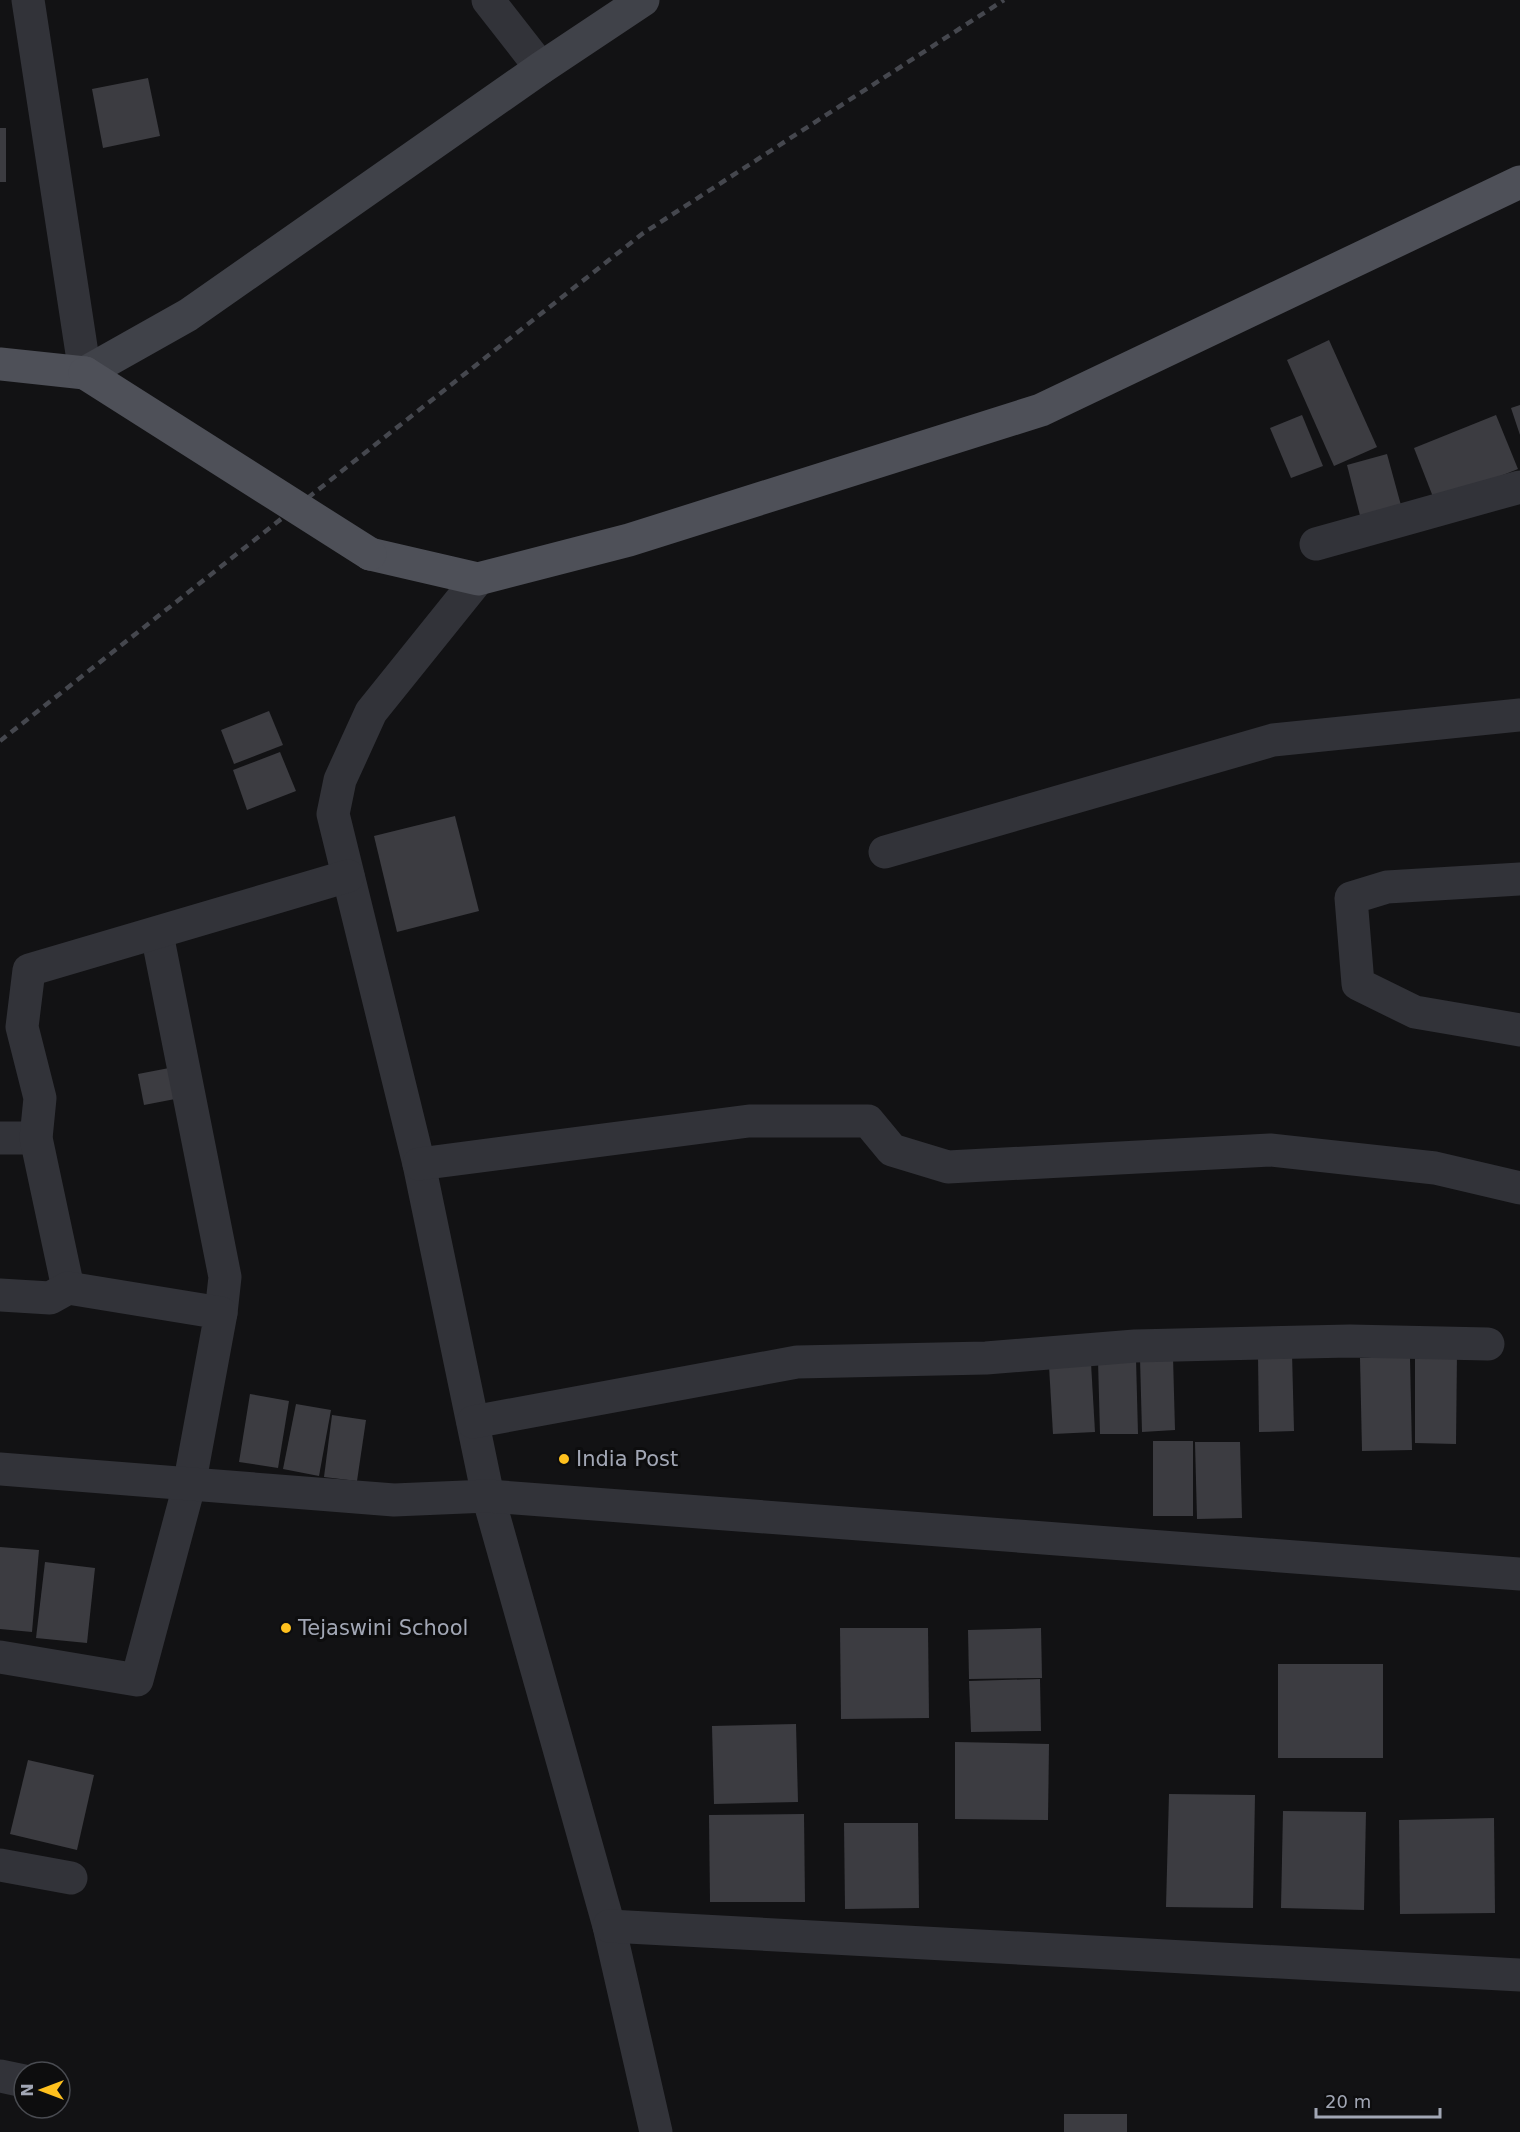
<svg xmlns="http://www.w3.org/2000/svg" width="1520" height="2132" viewBox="0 0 1520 2132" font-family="'DejaVu Sans',sans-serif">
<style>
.building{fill:#3c3c41}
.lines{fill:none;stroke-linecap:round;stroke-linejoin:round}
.street{stroke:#323339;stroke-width:33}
.secondary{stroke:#404249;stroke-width:33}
.primary{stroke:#4e5058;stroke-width:33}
.rail{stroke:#45474e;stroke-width:4.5;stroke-dasharray:8 6;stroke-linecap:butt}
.primary-bridge{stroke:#4e5058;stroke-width:33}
.poi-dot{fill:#ffc11e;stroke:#0d0d0e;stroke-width:2}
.labels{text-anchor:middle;stroke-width:6;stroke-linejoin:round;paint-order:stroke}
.poi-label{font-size:21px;fill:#a2a7b5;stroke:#0d0d0e;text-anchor:start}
</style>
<rect width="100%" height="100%" fill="#121214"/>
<!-- building -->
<g class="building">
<path d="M148,78L160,136L103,148L92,89Z"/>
<rect x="0" y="128" width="6" height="54"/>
<path d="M1329,340L1377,447L1334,466L1287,360Z"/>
<path d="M1520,405V435L1511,408Z"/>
<path d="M1302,415L1323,466L1291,478L1270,428Z"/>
<path d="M1496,415L1518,469L1435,502L1414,448Z"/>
<path d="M1387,454L1405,520L1364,531L1347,465Z"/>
<path d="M269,711L283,745L234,764L221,730Z"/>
<path d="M280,752L296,791L247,810L233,770Z"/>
<path d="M455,816L479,911L397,932L374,836Z"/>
<path d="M195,1063L201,1094L144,1105L138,1074Z"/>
<path d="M1415,1351H1457L1456,1444L1415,1443Z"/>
<path d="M1292,1353L1294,1431L1259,1432L1258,1354Z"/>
<path d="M1173,1357L1175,1430L1142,1432L1140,1358Z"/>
<path d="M1360,1358H1410L1412,1450L1362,1451Z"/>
<path d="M1136,1359L1138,1434H1100L1098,1360Z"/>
<path d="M1091,1363L1095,1432L1053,1434L1049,1366Z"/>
<path d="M250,1394L289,1401L278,1468L239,1462Z"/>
<path d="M296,1404L331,1410L319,1476L283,1469Z"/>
<path d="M332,1415L366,1420L357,1481L324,1477Z"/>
<rect x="1153" y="1441" width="40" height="75"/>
<path d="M1195,1442H1240L1242,1518L1197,1519Z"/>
<path d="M0,1547L39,1550L32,1632L0,1629Z"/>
<path d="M45,1562L95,1568L87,1643L36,1638Z"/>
<path d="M840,1628H928L929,1718L841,1719Z"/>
<path d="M1041,1628L1042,1678L969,1679L968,1630Z"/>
<rect x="1278" y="1664" width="105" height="94"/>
<path d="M1040,1679L1041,1731L971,1732L969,1681Z"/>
<path d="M796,1724L798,1802L714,1804L712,1726Z"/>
<path d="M955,1742L1049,1744L1048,1820L955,1819Z"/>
<path d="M28,1760L94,1775L77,1850L10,1834Z"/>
<path d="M1169,1794L1255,1795L1253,1908L1166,1907Z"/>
<path d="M1283,1811L1366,1812L1364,1910L1281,1908Z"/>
<path d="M804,1814L805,1902H710L709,1815Z"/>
<path d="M1494,1818L1495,1913L1400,1914L1399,1820Z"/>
<path d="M844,1823H918L919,1908L845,1909Z"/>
<rect x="1064" y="2114" width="63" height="18"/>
</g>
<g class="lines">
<!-- street -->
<g class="street">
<path d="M28,0L85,373"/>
<path d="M488,0L541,68"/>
<path d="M1316,544L1520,487"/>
<path d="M478,579L371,712L340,780L333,814L419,1164L488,1496L609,1926L656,2132"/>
<path d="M885,852L1273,740L1520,715"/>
<path d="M1520,879L1387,887L1351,898L1358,984L1415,1012L1520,1030"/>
<path d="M157,934L225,1277L221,1313"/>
<path d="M0,1138H36"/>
<path d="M419,1164L749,1121H868L892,1150L948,1167L1270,1150L1435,1168L1520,1188"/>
<path d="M68,1288L36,1138L40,1098L22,1027L29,970L348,876"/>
<path d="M0,1295L50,1298L68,1288L221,1313L189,1486L137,1680L0,1657"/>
<path d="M473,1422L797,1362L986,1358L1135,1346L1350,1341L1488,1344"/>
<path d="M0,1469L394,1500L488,1496L1520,1574"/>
<path d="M0,1865L71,1878"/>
<path d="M609,1926L1520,1975"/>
<path d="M0,2076L24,2081"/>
</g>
<!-- secondary -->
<path class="secondary" d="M85,373L188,315L541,68L643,0"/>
<!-- primary -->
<g class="primary">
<path d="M0,364L85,373"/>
<path d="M370,554L478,579L629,540L1041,410L1520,182"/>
</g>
<!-- rail -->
<path class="rail" d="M0,741L642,234L1004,0"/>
<!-- primary-bridge -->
<path class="primary-bridge" d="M85,373L370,554"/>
</g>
<!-- markers -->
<g class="poi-dot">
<circle cx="564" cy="1459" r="6"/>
<circle cx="286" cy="1628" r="6"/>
</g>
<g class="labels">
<!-- poi labels -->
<g class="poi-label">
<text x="576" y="1466">India Post</text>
<text x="298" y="1635">Tejaswini School</text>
</g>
</g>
<!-- north arrow -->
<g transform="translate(42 2090) rotate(270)"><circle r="28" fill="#0d0d0e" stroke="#494b51" stroke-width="1.5"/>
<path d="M0-4.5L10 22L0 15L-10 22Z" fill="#ffc11e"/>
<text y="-9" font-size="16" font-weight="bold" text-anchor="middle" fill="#a2a7b5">N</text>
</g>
<!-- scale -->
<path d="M1316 2108v9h124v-9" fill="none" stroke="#a2a7b5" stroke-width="3"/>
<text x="1325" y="2108" font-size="18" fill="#a2a7b5" stroke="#0d0d0e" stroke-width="4.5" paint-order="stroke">20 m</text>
</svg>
